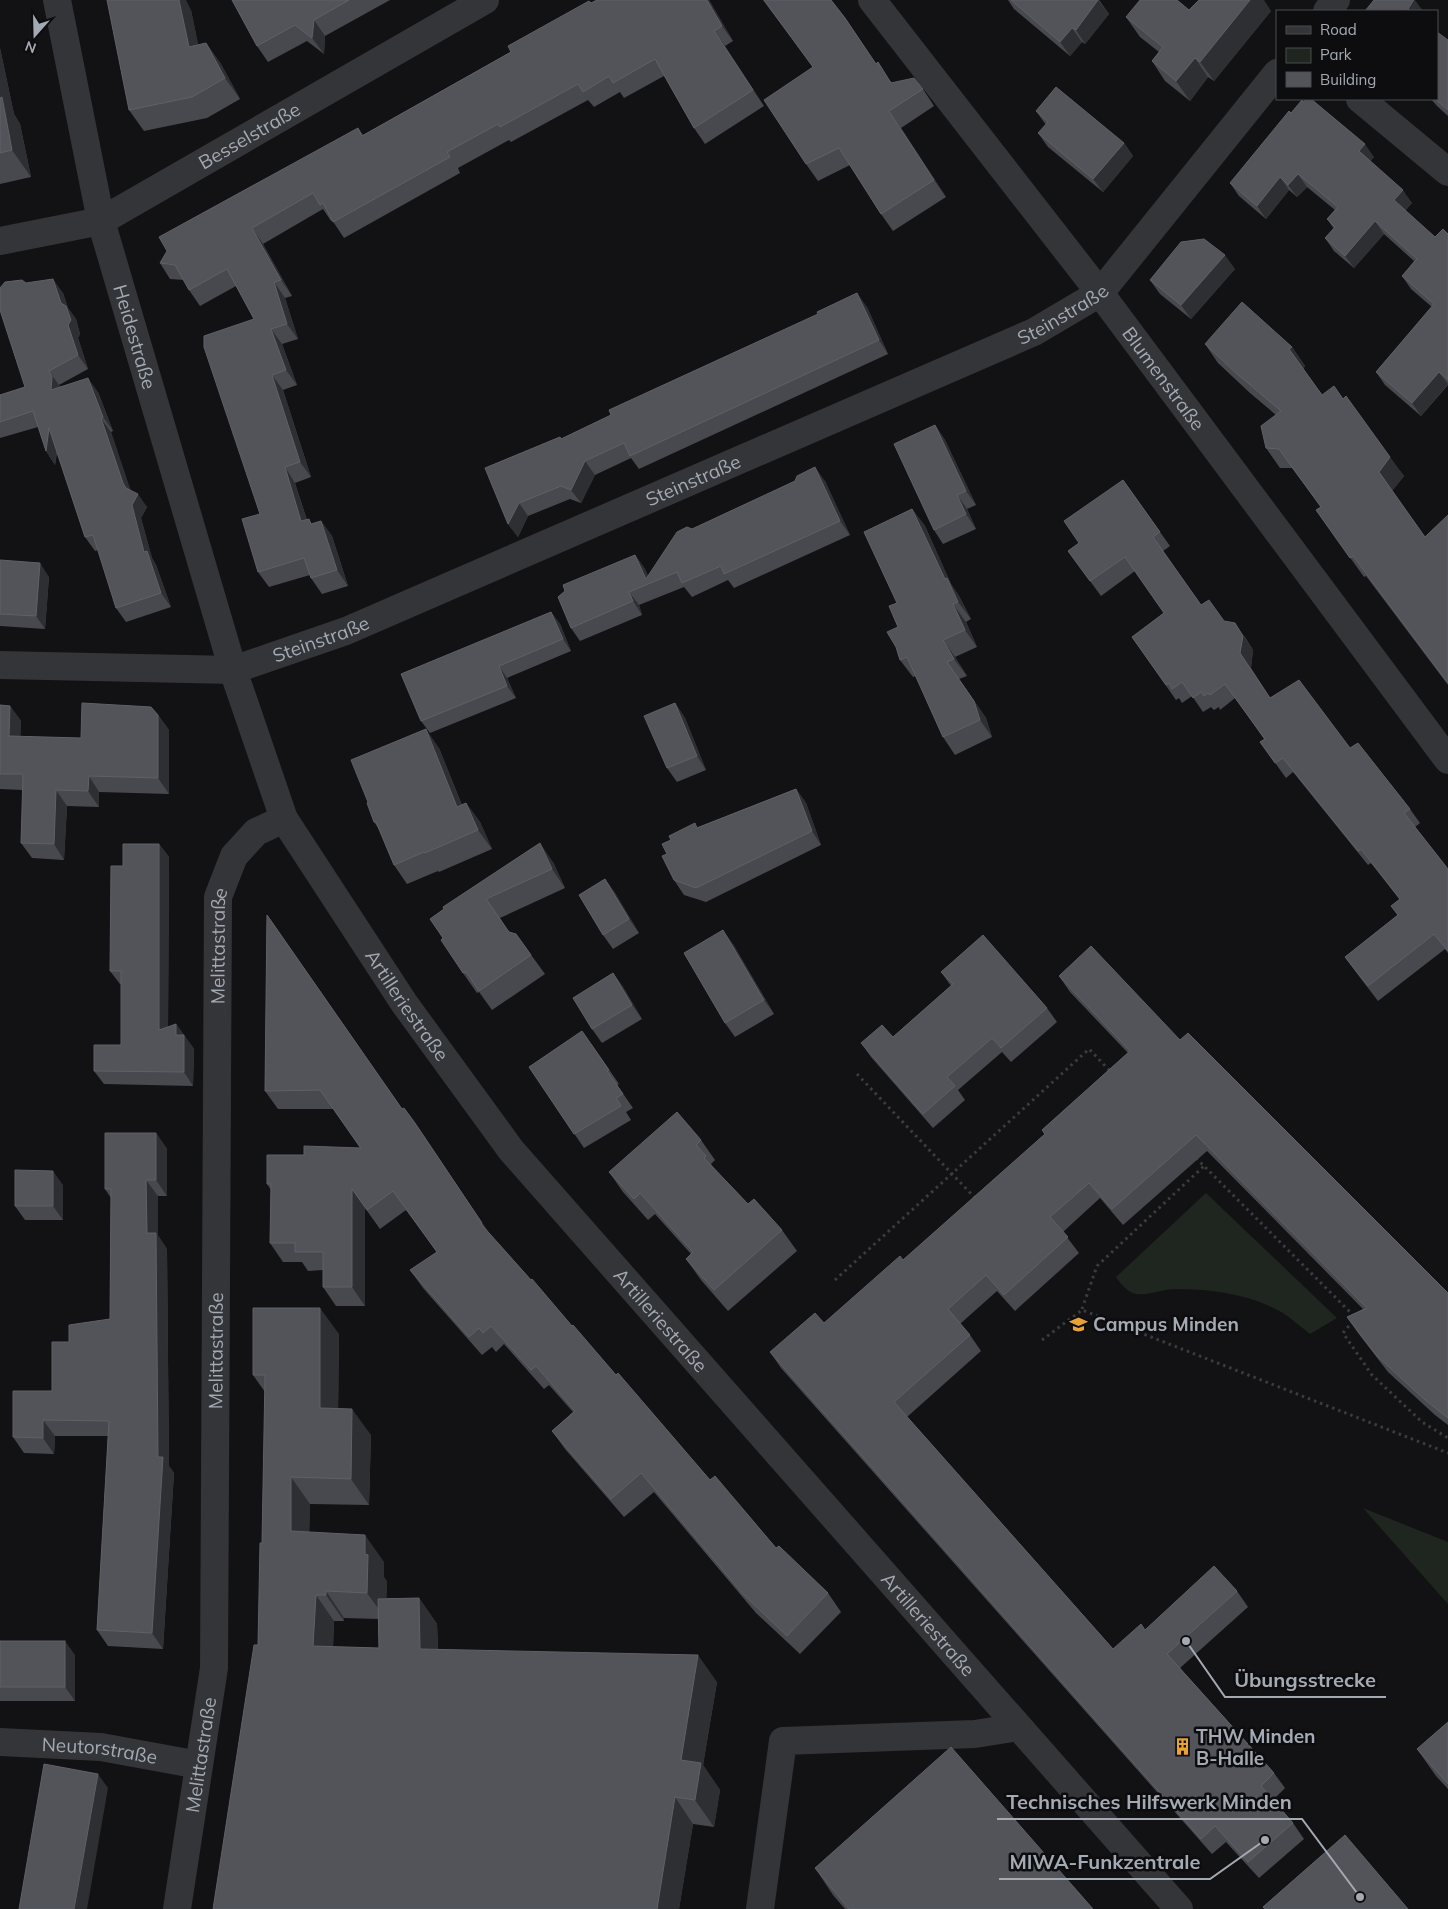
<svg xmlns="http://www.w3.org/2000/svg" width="1448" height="1909" viewBox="0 0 1448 1909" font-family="Mulish,sans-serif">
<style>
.green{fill:#1f261f}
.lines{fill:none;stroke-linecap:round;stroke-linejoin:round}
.path{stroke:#3a3c40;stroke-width:3;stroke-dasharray:2.5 4;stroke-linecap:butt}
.minor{stroke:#343539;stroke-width:28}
.wall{fill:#48494f;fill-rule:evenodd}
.shaded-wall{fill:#2e2f33}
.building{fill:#52545a;stroke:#5f6168}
.labels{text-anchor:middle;stroke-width:5;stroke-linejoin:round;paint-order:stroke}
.street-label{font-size:19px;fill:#a4aab4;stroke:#0d0d0f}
.poi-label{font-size:19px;font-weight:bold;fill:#a4aab4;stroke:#0d0d0f;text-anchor:start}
.leader{fill:none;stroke:#a4aab4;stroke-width:2}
.callout-dot{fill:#a4aab4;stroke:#0d0d0f;stroke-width:2}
.callout-label{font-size:20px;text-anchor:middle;font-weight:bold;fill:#a4aab4;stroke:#0d0d0f;stroke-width:5;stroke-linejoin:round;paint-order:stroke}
</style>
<rect width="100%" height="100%" fill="#121214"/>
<!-- green -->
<g class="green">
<path d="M1206,1193L1337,1318L1310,1334C1301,1327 1292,1319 1283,1313C1250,1294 1212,1289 1174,1289C1164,1289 1145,1296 1136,1294C1127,1292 1121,1284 1116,1277Z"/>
<path d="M1363,1508L1448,1542V1604Z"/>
</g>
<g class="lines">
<!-- path -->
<g class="path">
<path d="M857,1074L976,1199"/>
<path d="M1196,1158L1354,1316"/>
<path d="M835,1280L1089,1049L1110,1071"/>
<path d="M1082,1309L1097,1266L1204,1166"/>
<path d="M1353,1321L1343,1333L1372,1375L1422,1422L1448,1438"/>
<path d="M1042,1340L1082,1310L1448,1453"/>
</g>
<!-- minor -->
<g class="minor">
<path id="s1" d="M57,0L101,221L233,670L284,819L404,1003L511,1150L1179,1909"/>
<path id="s2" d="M872,0L1100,293L1448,760"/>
<path d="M1327,11L1336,0"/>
<path d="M1360,99L1448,172"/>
<path id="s3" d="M0,241L101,221L485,0"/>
<path id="s4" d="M0,665L233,670L346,631L1034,332L1100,293L1277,73"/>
<path id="s5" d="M0,1742L101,1747L199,1765"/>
<path id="s6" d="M177,1909L214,1668L218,897L234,856L256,832L284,819"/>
<path d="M760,1909L783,1741L975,1734L1018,1727"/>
</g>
</g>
<!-- wall -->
<g class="wall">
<path d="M232,0H390L325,36L324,54L307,41L268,62L257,46Z"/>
<path d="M597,0H709L733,41L725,46L764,106L705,144L694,128L664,76L624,98L620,92L594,107L588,100L511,142L509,140L458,168L460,173L344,238L332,220L331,221L323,209L263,244L292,296L285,298L298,339L282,344L297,385L283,390L311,477L295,483L307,520L312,524L321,521L332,536L348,586L322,594L311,578L310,575L269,587L258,572L260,514L254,319L236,286L200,306L189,290L184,280L170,279L160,263L358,128L363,135L511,52Z"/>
<path d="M763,0H831L845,18L876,64L892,83L923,89L934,106L901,128L946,197L893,231L881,214L850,165L818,181L806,164L813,67Z"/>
<path d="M1008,0H1099L1109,14L1085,44L1082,42L1070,56L1014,9Z"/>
<path d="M191,10L198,45L206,43L221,64L240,99L207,118L144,131L129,110Z"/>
<path d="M1189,10L1271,11L1214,81L1208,77L1190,101L1165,81L1152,61L1159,52L1140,37L1126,17Z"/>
<path d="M1448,40V116L1437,106L1431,99H1437Z"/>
<path d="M0,48L14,114L20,124L31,177L0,184Z"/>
<path d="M1036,111L1124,143L1133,156L1103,192L1048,147L1038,133L1046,125Z"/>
<path d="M1374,157L1370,161L1412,203L1405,211L1435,237L1448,234V385L1421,416L1385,385L1376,372L1432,307L1411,289L1402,276L1414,261L1384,234L1354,268L1334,251L1325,238L1334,229L1327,219L1335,210L1307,187L1297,197L1289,190L1266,219L1239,196L1230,183Z"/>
<path d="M1235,269L1191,319L1160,294L1150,280Z"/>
<path d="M26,283L63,293L68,308L76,319L80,334L78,338L88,369L59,385L60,387L98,392L113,431L111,432L130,490L147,507L141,518L152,558L156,565L171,607L126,622L116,608L98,550L95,551L85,537L57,453L55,465L46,451L38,427L0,438V395L25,387Z"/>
<path d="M867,307L888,354L639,469L631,458L595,475L581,503L570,499L528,516L518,537L508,524L485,468L560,437L561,439Z"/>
<path d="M1205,344L1292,347L1305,366L1303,369L1322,395L1343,399L1404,476L1392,491L1425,537L1448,515V685L1366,576L1364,577L1316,510L1321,507L1292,468H1280L1266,448L1276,415L1250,393L1218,363Z"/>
<path d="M935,425L945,440L976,505L967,509L976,529L943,544L934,530Z"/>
<path d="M1123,480L1170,546L1163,551L1201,605L1245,637L1253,650L1251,668L1270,698L1350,748L1410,809L1420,823L1415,827L1448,869V953L1445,949L1378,1001L1355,971L1345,957L1398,915L1391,906L1400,900L1371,863L1368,865L1293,772L1286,778L1260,742L1264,739L1235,698L1220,710L1219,707L1214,710L1211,707L1203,712L1192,696L1182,703L1179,698L1176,700L1132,637L1164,613L1135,571L1101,596L1068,551L1079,543Z"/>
<path d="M825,481L850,535L734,588L728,580L692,597L684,587L639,605L642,615L580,641L571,628L635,555L645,569L648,576L692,529Z"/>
<path d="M912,509L925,526L951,584L959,596L971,619L966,622L977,647L955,657L967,676L959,679L986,718L992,737L955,755L943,737L916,676L913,677L900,660L897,603Z"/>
<path d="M0,560L49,577L45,629L0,626Z"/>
<path d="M551,612L560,624L571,651L507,678L516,698L430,733L421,721Z"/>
<path d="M675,703L685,718L706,770L677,782L667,768Z"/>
<path d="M0,705L10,706L21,721L20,737L81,738L158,715L169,730V794L99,792V807L67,806L64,860L32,858L21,843L23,790L0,789Z"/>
<path d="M439,748L462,805L466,803L480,822L492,849L439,872L438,871L407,884L394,865L379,829L374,822Z"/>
<path d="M796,789L806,803L821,845L706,902L684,895L674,880L667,854L698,827Z"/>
<path d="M159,844L169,857L168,1027L176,1024L194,1049L193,1086L104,1084L94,1071L121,1045V984H120L110,971L123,866Z"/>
<path d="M553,862L565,888L500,918L509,932L516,934L545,974L492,1010L479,992L477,993L463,973L443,938L444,909Z"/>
<path d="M605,879L615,893L639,933L613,949L603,935Z"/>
<path d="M267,915L402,1109L417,1126L489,1233L572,1326L710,1480L776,1548L828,1593L841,1612L800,1654L756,1613L654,1492L624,1517L565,1449L552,1431L573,1412L549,1385L544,1389L504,1344L496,1352L492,1347L482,1355L423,1288L410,1270L437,1252L406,1210L380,1229L365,1208V1306H336L323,1287V1270L308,1271L302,1262H283L270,1243L271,1190L267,1184L304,1155L360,1148L333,1109H278L265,1091Z"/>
<path d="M733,944L774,1014L735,1037L725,1023Z"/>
<path d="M941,972L1047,1008L1057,1022L1011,1062L1002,1052L958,1090L965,1100L933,1128L871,1057L861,1043L893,1037L951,986Z"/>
<path d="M613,973L623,987L642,1019L602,1043L592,1029Z"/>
<path d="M1059,976L1180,1040L1448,1293V1425L1435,1415L1388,1372L1358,1333L1347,1317L1363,1309L1207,1151L1123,1225L1100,1198L1063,1232L1079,1253L1015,1311L997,1291L960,1324L970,1335L981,1351L907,1417L1113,1649L1145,1630L1237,1591L1248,1607L1180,1668L1274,1773L1285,1788L1273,1800L1293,1823L1304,1839L1259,1878L1226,1842L1212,1854L781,1368L770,1352L824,1323L903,1260L1045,1134L1042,1130L1128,1053L1070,992Z"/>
<path d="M592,1045L619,1084L617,1085L633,1108L626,1112L631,1120L584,1148L529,1067Z"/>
<path d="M156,1133L167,1149V1196H158V1236L167,1249L169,1466L174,1473L163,1649L108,1646L97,1630L108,1436H55L54,1454L24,1453L13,1437L52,1391L69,1342L110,1319L111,1198L105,1189Z"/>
<path d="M701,1140L715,1160L711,1164L713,1167L748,1204L782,1230L797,1251L728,1311L701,1280L686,1259L691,1254L655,1214L648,1220L623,1192L609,1172Z"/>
<path d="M63,1185V1220H25L15,1206Z"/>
<path d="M339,1334L338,1409L371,1435L369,1505L310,1504L309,1532L384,1562V1577L387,1582L386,1598H419L437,1624L438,1649L717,1682L703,1765L720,1790L714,1827L693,1824L679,1909H213L258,1645L262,1543L265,1392L253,1375ZM344,1618L378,1619L379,1648L333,1647L334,1621H344Z"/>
<path d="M0,1641L75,1655V1701H0Z"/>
<path d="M1448,1722V1789L1436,1776L1417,1749Z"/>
<path d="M815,1868L1093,1909H845L833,1895Z"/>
</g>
<!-- shaded-wall -->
<g class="shaded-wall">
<path d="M179,0H186L191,10L203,67L189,47Z"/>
<path d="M707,0H709L733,41L722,26Z"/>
<path d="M1098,0L1109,14L1085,44L1076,30Z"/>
<path d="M1250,0H1264L1271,11L1214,81L1200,62Z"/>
<path d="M1415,0L1423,11H1410L1408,9Z"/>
<path d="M314,20L325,36L324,54L312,38Z"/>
<path d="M1072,28L1082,42L1070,56L1060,42Z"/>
<path d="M714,31L725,46L764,106L753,90Z"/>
<path d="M206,43L221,64L240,99L225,78Z"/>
<path d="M0,48L14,114L20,124L31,177L12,150L0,102Z"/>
<path d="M1195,58L1208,77L1190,101L1176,81Z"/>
<path d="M889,111L901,128L946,197L934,180Z"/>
<path d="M1124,143L1133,156L1103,192L1093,179Z"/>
<path d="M1365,144L1374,157L1368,164L1359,151Z"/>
<path d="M1298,174L1307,187L1297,197L1288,185Z"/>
<path d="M1280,177L1289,190L1266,219L1257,206Z"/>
<path d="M1403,190L1412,203L1403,213L1394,200Z"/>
<path d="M1375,221L1384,234L1354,268L1345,256Z"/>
<path d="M252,228L263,244L292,296L281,280Z"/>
<path d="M1225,255L1235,269L1191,319L1181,305Z"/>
<path d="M53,279L63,293L68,308L76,319L80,334L78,338L88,369L78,355Z"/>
<path d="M274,282L285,298L298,339L287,324Z"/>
<path d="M857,293L867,307L888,354L879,340Z"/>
<path d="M271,329L282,344L297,385L286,370Z"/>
<path d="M1292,347L1305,366L1303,369L1289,349Z"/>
<path d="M49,371L59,385L62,391L51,390Z"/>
<path d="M1439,372L1448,384L1421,416L1412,403Z"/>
<path d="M272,375L283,390L311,477L300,462Z"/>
<path d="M88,378L98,392L113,431L103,417Z"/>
<path d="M101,418L111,432L133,497L138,494L147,507L141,518L152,558L156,565L171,607L161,593L144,552L123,483Z"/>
<path d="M935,425L945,440L976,505L966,491Z"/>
<path d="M49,428L58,442L55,465L46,451Z"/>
<path d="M1390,457L1404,476L1392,491L1379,472Z"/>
<path d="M585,461L595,475L581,503L571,490Z"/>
<path d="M285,467L295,483L312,537L301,521Z"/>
<path d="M815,467L825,481L850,535L840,521Z"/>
<path d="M957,495L967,509L976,529L966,514Z"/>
<path d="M519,503L528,516L518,537L508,524Z"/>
<path d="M912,509L925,526L951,584L959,596L971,619L958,602L945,579Z"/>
<path d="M321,521L332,536L348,586L337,570Z"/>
<path d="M635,555L645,569L651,583L646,579Z"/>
<path d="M40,563L49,577L45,629L36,616Z"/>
<path d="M629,592L639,605L642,615L633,601Z"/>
<path d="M953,604L966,622L977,647L965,630Z"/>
<path d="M551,612L560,624L571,651L563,639Z"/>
<path d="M1235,623L1253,650L1251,668L1280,713L1240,653Z"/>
<path d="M943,640L955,657L967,676L954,659Z"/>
<path d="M499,666L507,678L516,698L507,686Z"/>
<path d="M974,701L986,718L992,737L980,720Z"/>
<path d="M675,703L685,718L706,770L697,756Z"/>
<path d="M10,706L21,721L20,752L9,736Z"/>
<path d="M158,715L169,730V794L158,778Z"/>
<path d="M426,729L439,748L470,826L457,807Z"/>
<path d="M89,776L99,792V807L88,791Z"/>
<path d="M796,789L806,803L821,845L812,831Z"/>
<path d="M56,790L67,806L64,860L54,844Z"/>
<path d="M466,803L480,822L492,849L478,830Z"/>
<path d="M540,843L553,862L565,888L552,869Z"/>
<path d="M159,844L169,857L168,1044L159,1030Z"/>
<path d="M605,879L615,893L639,933L629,919Z"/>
<path d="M723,930L733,944L774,1014L764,1000Z"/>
<path d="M613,973L623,987L642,1019L632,1005Z"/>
<path d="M176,1024L194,1049L193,1086L184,1072L176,1035Z"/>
<path d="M415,1123L428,1142L495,1242L482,1223Z"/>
<path d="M156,1133L167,1149V1196L156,1180Z"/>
<path d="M53,1171L63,1185V1220L53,1206Z"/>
<path d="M146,1180L158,1196V1235L167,1249L169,1466L174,1473L163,1649L152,1633L158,1457L147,1233Z"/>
<path d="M352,1189L365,1207V1306L352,1287Z"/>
<path d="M320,1308L339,1334L338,1435L320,1408Z"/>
<path d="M352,1409L371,1435L369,1505L351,1479Z"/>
<path d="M43,1420L55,1436L54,1454L43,1438Z"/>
<path d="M291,1477L310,1504L309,1557L291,1531Z"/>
<path d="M365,1535L384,1562V1577L387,1582L386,1619L367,1593L365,1554Z"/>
<path d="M326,1591L344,1618V1621L326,1595Z"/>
<path d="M316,1595L334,1621L332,1673L313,1646Z"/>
<path d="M419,1598L437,1624L439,1675L420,1649Z"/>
<path d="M65,1641L75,1655V1701L65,1687Z"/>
<path d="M698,1655L717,1682L703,1765L720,1790L714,1827L695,1800L681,1760Z"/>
<path d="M98,1774L108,1788L87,1909H74Z"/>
<path d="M675,1797L693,1824L679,1909H657Z"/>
</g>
<!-- building -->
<g class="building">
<path d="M107,0H179L189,47L206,43L225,78L192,97L129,110Z"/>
<path d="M232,0H349L314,20L312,38L295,25L257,46Z"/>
<path d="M597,0H707L722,26L714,31L753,90L694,128L655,59L613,83L609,76L583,92L578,84L500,127L498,124L447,152L450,157L333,222L323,203L320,205L313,193L252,228L281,280L274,282L287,324L271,329L286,370L272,375L300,462L285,467L301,521L309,519L311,524L321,521L337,570L311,578L304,558L258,572L242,519L260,514L204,347V336L254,319L227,269L189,290L175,265L160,263L167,251L159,237L358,128L362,136L511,52L508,46L589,1L591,3Z"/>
<path d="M764,0H831L845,18L876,64L878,62L891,83L914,78L923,89L889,111L934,180L881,214L839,148L806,164L764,100L813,67Z"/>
<path d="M1011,0H1098L1076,30L1072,28L1060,42Z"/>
<path d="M1140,0H1177L1189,10L1199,0H1250L1200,62L1195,58L1176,81L1152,61L1163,47L1126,17Z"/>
<path d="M1374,0H1414L1408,9L1411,11H1365Z"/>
<path d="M1437,32L1448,40V110L1435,99H1437Z"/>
<path d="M1056,87L1124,143L1093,179L1038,133L1048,122L1036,111Z"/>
<path d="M2,97L12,150L0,153V98Z"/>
<path d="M1306,99H1311L1365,144L1359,151L1403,190L1394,200L1435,237L1443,229L1448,234V380L1439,372L1412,403L1376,372L1434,304L1402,276L1417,259L1375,221L1345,256L1325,238L1335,227L1327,219L1338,207L1298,174L1288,185L1280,177L1257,206L1230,183L1289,111L1291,113L1302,100L1303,102Z"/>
<path d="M1204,239L1225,255L1181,305L1150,280L1181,242Z"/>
<path d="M53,279L61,303L66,306L71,320L68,325L78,355L49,371L52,377L51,390L88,378L103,417L101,418L123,483L126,488L138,494L132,505L144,552L147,551L161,593L116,608L93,535L85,537L49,428L46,451L33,411L0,422V395L25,387L0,310V288L5,282L22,280L26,283Z"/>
<path d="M857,293L879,340L630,456L624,443L585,461L571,490L561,486L519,503L508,524L485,468L560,437L561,439L611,415L609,410L818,314L817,312Z"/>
<path d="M1242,302L1292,347L1289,349L1322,395L1334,386L1343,399L1346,396L1390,457L1379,472L1425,537L1448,515V683L1353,556L1350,558L1316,510L1321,507L1279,449L1266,448L1261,426L1281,411L1236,373L1205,344Z"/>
<path d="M935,425L966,491L957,495L966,514L934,530L894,444Z"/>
<path d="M815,467L840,521L724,574L721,566L682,583L677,572L629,592L633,601L571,628L558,597L565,591L563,585L635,555L646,579L677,532L687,527L692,529L795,481L797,476Z"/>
<path d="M1123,480L1160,532L1153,537L1201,605L1209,600L1224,621L1235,623L1243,636L1240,653L1270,698L1299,680L1350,748L1358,743L1410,809L1404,813L1448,869V951L1434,934L1368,986L1345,957L1398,915L1391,906L1400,899L1361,849L1358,851L1283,758L1275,763L1260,742L1265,739L1225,684L1210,695L1208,693L1204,696L1201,692L1193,698L1182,682L1172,689L1169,683L1166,685L1132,637L1164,613L1125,557L1090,581L1068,551L1079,543L1064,521Z"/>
<path d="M912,509L945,579L947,578L958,602L953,604L965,630L943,640L954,659L947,662L974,701L980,720L943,737L907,657L900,660L896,647L887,632L898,627L889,606L897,603L864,532Z"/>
<path d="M0,560L40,563L36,616L0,614Z"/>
<path d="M551,612L563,639L499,666L507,686L421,721L401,674Z"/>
<path d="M82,703L151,707L158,715V778L89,776L88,791L56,790L54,844L21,843L23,774H0V705L10,706L9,736L81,738Z"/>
<path d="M675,703L697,756L667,768L644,716Z"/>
<path d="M426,729L457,807L466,803L478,830L425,853L424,852L394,865L376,822H374L367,803L368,802L351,760Z"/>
<path d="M796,789L812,831L696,888L674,880L662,856L667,854L662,844L671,840L669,836L695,823L697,828Z"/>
<path d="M540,843L552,869L486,899L509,932L516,934L531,955L479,991L466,972L463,973L441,940L443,938L430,919L444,909L443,907Z"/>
<path d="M123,844H159V1030L176,1024V1035H184V1072L94,1071V1045H121V971H110L111,866H123Z"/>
<path d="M605,879L629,919L603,935L579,895Z"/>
<path d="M267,915L402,1109L404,1108L415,1123L482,1223L481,1224L531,1280L532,1279L572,1326L573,1325L616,1375L618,1373L710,1480L715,1476L776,1548L779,1546L828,1593L787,1636L743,1594L641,1473L611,1499L552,1431L575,1411L536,1366L531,1370L491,1326L483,1333L479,1328L469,1337L410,1270L437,1252L393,1191L367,1210L352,1189V1287H323V1252H295V1243H270L271,1184H267V1155H304V1146L361,1148L320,1090L265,1091Z"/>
<path d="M723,930L764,1000L725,1023L684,953Z"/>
<path d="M983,935L1047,1008L1001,1048L992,1038L947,1077L955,1086L923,1114L861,1043L882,1025L893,1037L953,984L941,972Z"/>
<path d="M1091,946L1180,1040L1188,1033L1448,1293V1418L1424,1399L1377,1356L1347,1317L1367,1308L1196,1135L1112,1209L1089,1183L1050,1217L1068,1237L1004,1295L986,1275L948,1309L970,1335L894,1402L1113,1649L1141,1624L1145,1630L1214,1566L1237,1591L1167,1654L1274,1773L1261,1786L1293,1823L1248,1862L1215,1826L1201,1839L770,1352L815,1313L824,1323L900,1256L903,1260L1045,1134L1042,1130L1130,1051L1059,976Z"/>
<path d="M613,973L632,1005L592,1029L573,998Z"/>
<path d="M582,1031L609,1070L607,1071L623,1094L616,1098L621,1106L574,1134L529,1067Z"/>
<path d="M677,1112L701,1140L696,1145L706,1156L704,1158L748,1204L754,1199L782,1230L714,1290L686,1259L693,1252L640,1193L634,1199L609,1172Z"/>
<path d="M105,1133H156V1180H146L147,1233H156L158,1457H163L152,1633L97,1630L109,1421L43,1420V1438L13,1437V1391H52V1342H69V1325L110,1319L111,1189H105Z"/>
<path d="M15,1170L53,1171V1206H15Z"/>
<path d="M253,1308H320V1408L352,1409L351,1479L291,1477V1531L365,1535V1554L368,1555L367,1593L326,1591V1595H316L313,1646L379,1648L378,1599L419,1598L420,1649L698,1655L681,1760L701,1763L695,1800L675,1797L657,1909H213L254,1645H258L260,1543H262L265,1375H253Z"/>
<rect x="0" y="1641" width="65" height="46"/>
<path d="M1448,1722V1784L1417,1749Z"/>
<path d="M951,1747L1093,1909H849L815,1868Z"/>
<path d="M44,1764L98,1774L74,1909H19Z"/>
<path d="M1345,1835L1408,1909H1265L1263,1907Z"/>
</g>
<!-- icons -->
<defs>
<symbol id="university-bare" viewBox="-9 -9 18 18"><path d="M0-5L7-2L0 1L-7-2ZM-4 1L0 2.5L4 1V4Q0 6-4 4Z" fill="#e8a336" stroke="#0d0d0f" stroke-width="2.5" paint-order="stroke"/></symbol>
<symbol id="building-bare" viewBox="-9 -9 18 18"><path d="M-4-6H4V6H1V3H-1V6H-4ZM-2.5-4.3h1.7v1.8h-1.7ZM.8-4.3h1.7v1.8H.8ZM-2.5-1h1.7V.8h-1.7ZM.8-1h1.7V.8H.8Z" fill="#e8a336" stroke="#0d0d0f" stroke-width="2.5" paint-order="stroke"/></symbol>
</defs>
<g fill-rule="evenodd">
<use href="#university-bare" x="1066" y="1312" width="25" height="25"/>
<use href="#building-bare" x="1170" y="1734" width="25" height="25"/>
</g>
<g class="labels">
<!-- street labels -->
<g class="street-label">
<text dy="7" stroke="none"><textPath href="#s3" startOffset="274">Besselstraße</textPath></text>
<text dy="7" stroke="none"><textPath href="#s4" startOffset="1136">Steinstraße</textPath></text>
<text dy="7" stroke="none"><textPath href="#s1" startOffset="346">Heidestraße</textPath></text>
<text dy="7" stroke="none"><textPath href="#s2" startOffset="478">Blumenstraße</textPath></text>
<text dy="7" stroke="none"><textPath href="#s4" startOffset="731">Steinstraße</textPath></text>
<text dy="7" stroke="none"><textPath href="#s4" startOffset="326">Steinstraße</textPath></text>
<text dy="7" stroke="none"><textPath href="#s6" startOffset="966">Melittastraße</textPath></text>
<text dy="7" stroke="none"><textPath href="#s1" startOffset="1074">Artilleriestraße</textPath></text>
<text dy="7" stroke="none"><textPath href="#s1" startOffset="1479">Artilleriestraße</textPath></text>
<text dy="7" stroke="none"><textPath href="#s6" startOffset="561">Melittastraße</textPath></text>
<text dy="7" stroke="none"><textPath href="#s1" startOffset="1884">Artilleriestraße</textPath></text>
<text dy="7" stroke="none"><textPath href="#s5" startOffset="100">Neutorstraße</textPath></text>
<text dy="7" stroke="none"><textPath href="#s6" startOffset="156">Melittastraße</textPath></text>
</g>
<!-- poi labels -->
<g class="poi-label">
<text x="1093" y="1331">Campus Minden</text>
<text x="1196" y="1743">THW Minden<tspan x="1196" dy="22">B-Halle</tspan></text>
</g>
</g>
<!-- callouts -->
<path class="leader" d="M1186 1641L1225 1697H1386M1360 1897L1302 1819H997M1265 1840L1210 1879H999"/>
<g class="callout-dot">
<circle cx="1186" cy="1641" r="5"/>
<circle cx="1360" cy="1897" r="5"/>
<circle cx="1265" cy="1840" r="5"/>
</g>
<g class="callout-label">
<text x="1305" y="1687">Übungsstrecke</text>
<text x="1149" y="1809">Technisches Hilfswerk Minden</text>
<text x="1105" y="1869">MIWA-Funkzentrale</text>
</g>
<!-- legend -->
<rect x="1276" y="10" width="162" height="90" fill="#0d0d0f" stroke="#494c51"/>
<rect x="1286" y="26" width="25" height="8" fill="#343539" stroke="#494c51"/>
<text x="1320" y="35" font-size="15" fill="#a4aab4">Road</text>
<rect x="1286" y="48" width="25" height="15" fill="#1f261f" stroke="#494c51"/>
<text x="1320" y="60" font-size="15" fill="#a4aab4">Park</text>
<rect x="1286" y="72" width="25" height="15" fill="#52545a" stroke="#494c51"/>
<text x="1320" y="85" font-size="15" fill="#a4aab4">Building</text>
<!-- north arrow -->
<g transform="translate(35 35) rotate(200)" stroke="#0d0d0f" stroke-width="4" paint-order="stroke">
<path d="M0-4L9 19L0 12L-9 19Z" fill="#a4aab4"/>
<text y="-8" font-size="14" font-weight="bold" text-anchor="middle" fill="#a4aab4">N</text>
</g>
</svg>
